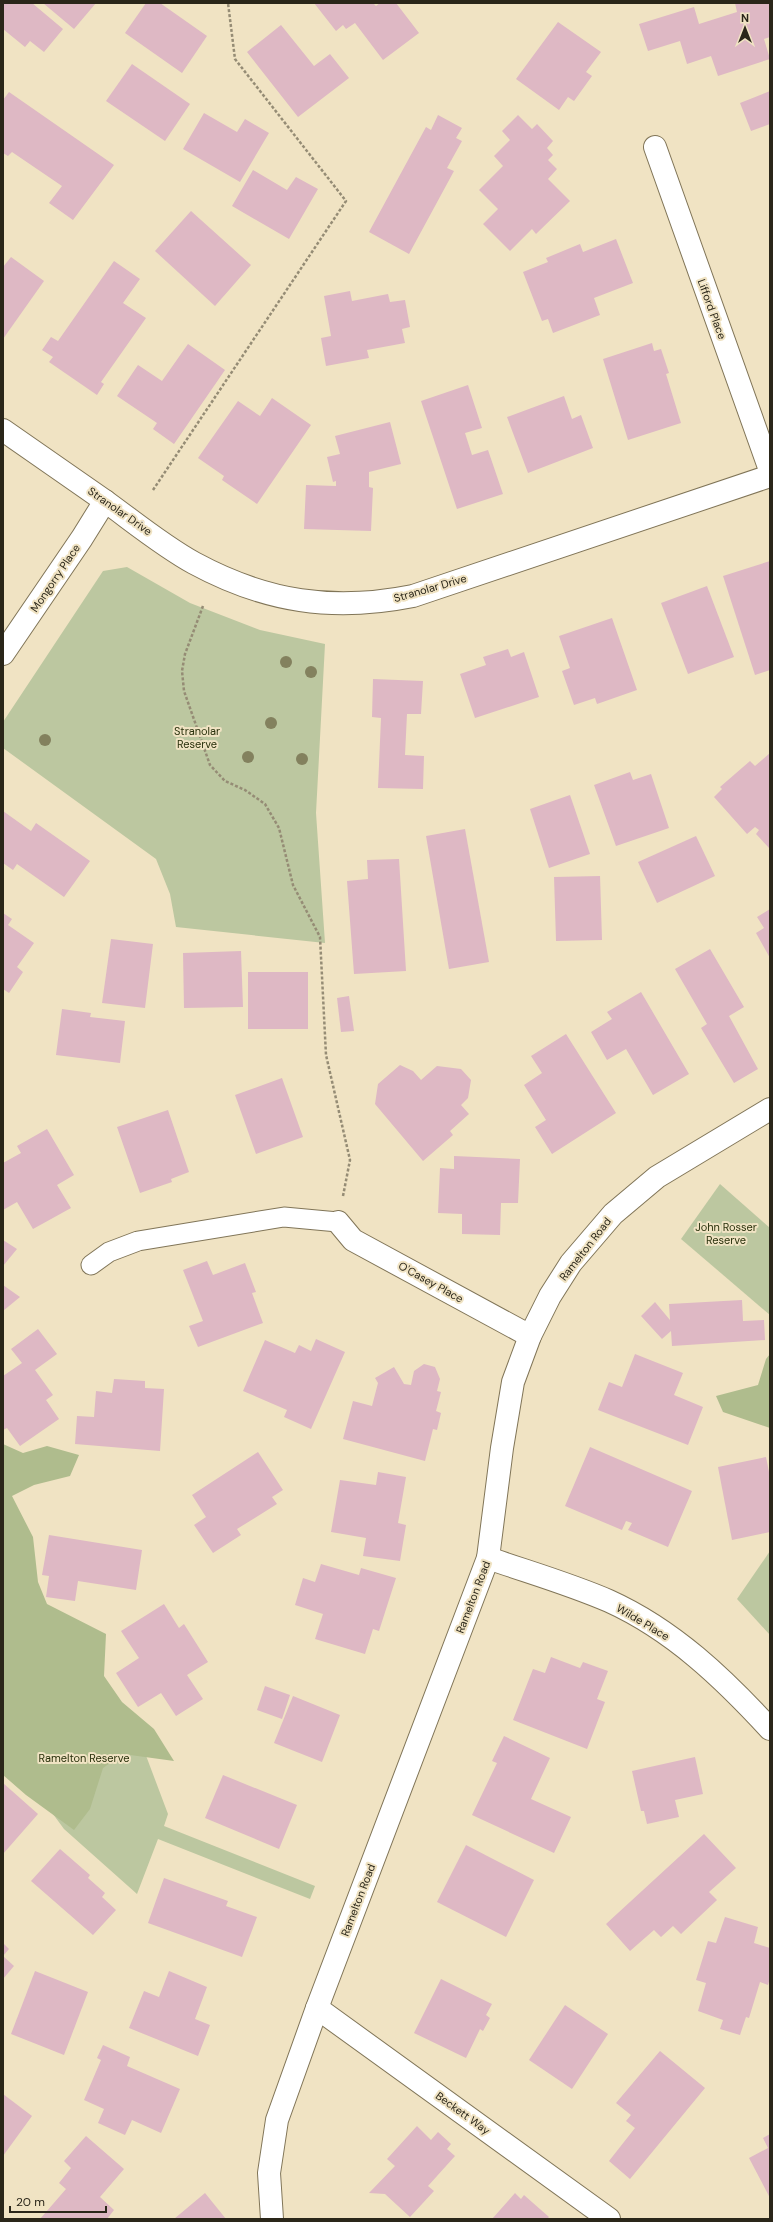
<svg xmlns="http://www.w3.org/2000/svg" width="773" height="2222" viewBox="0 0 773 2222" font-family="'DM Sans',sans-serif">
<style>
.green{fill:#bcc7a0}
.forest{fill:#afbc8d}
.building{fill:#deb8c4}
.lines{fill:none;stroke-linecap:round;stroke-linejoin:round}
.service-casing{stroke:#807558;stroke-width:21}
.minor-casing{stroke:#807558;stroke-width:24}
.path{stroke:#958c75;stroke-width:2.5;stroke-dasharray:3 2;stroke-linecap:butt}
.service{stroke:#fff;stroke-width:19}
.minor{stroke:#fff;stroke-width:22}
.tree{fill:#83815e}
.labels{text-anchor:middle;stroke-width:4;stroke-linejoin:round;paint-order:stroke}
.street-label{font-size:11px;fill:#2a2619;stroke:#f0e3c3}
.park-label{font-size:11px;fill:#29310c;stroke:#f0e3c3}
</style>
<rect width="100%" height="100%" fill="#f0e3c3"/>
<!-- green -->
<g class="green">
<path d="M127,567L190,603L260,630L325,644L316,813L325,943L176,927L170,894L156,859L3,748V722L103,571Z"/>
<path d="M720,1184L770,1228V1315L681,1239Z"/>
<path d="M3,1494L16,1547L70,1649L136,1729L168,1814L164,1826L315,1886L310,1899L158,1839L137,1894L64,1829L3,1746Z"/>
<path d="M770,1551V1635L737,1599Z"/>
</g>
<!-- forest -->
<g class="forest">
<path d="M770,1354V1428L723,1412L716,1396L758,1385L766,1359Z"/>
<path d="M3,1444L23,1453L47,1446L79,1455L70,1476L34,1485L12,1496L33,1537L38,1582L47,1604L106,1634L104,1676L122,1702L154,1729L174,1761L123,1754L103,1768L90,1809L74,1830L26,1795L3,1775Z"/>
</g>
<!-- building -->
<g class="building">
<path d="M3,3H32L63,29L44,52L30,41L25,47L3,29Z"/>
<path d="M43,3H96L74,29Z"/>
<path d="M146,3H160L207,36L182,73L125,33Z"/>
<path d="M314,3H373L376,6L380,3H396L419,33L383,60L355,23L346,29L343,25L336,31Z"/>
<path d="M735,3H769L770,37L764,39L770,59L718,76L711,56L687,64L680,41L648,51L639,24L694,7L699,24L737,12Z"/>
<path d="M558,22L601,52L586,72L592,76L574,101L568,97L559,110L516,79Z"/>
<path d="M281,25L314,66L330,54L349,78L298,117L247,52Z"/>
<path d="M132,64L190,104L165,141L106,101Z"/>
<path d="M770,91V124L751,131L740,103Z"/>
<path d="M9,92L114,165L73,220L49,203L62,186L12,152L8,156L3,153V100Z"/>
<path d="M204,113L237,132L245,119L269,133L240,182L183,149Z"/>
<path d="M438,115L462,128L456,138L462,141L447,168L454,171L409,254L369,232L426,127L431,130Z"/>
<path d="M518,115L532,129L537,124L553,141L547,148L553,155L548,160L557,169L548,179L570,201L536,234L532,229L510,251L483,224L498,209L479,190L503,166L494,156L510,140L502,131Z"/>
<path d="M253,170L287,190L296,177L318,189L289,239L232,206Z"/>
<path d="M191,211L251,265L215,306L155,251Z"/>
<path d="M616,239L633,283L594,298L600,315L553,333L548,319L542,321L523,272L548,262L546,258L580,244L583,252Z"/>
<path d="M11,257L44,281L3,339V267Z"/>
<path d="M114,261L140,279L123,303L146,318L101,382L104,384L97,395L49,362L53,357L42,350L51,337L58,341Z"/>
<path d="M350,291L352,301L388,294L390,302L405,300L410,327L402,329L405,343L367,350L369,358L326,366L321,338L331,336L324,296Z"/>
<path d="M652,343L654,351L661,349L669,373L666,374L681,423L628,440L603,359Z"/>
<path d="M188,344L225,370L174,444L153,429L157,423L117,396L138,365L162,381Z"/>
<path d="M468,385L482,428L465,433L472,455L488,450L503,494L457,509L421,401Z"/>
<path d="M564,396L572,419L581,415L593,448L528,473L507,417Z"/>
<path d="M272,398L311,425L257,504L222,480L224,476L198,458L238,401L260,416Z"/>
<path d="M390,422L401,464L369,472V487L373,488L371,531L304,529L306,485L336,486V481L333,482L327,457L340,454L335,436Z"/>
<path d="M770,561V670L755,675L723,576Z"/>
<path d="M707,586L734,657L688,674L661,603Z"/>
<path d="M612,618L637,690L597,704L595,698L574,705L562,671L570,668L559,636Z"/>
<path d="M508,649L511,657L524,652L539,697L475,718L460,674L486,665L483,657Z"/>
<path d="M373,679L423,681L421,714H407L405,755L424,756L423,789L378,788L381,718L372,717Z"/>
<path d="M770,753L769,821L770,849L756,834L759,830L755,827L747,834L714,797L722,789L720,787L750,761L755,766Z"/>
<path d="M630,772L633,780L651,774L669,828L616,846L594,785Z"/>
<path d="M570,795L590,854L549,868L530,809Z"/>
<path d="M3,811L31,831L36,823L90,861L64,897L17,864L13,870L3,863Z"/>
<path d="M465,829L489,962L449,969L426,836Z"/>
<path d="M696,836L715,876L657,903L638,862Z"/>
<path d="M399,859L406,971L354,974L347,881L368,879L367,860Z"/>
<path d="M600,876L602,940L556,941L554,877Z"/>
<path d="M770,909V958L756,933L764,928L757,917Z"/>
<path d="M3,913L12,919L8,925L34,943L17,967L23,972L9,993L3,989Z"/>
<path d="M111,939L153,944L145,1008L102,1003Z"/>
<path d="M710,949L744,1007L729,1016L758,1069L734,1083L701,1028L707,1024L675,969Z"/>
<path d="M241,951L243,1007L184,1008L183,953Z"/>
<rect x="248" y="972" width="60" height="57"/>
<path d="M641,992L689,1074L653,1095L626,1049L607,1060L591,1032L612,1019L607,1012Z"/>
<path d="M349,996L354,1031L341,1032L337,998Z"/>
<path d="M62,1009L91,1013L90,1017L125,1021L120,1063L56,1055Z"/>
<path d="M566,1034L616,1113L552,1154L535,1127L546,1120L524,1085L542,1073L531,1056Z"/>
<path d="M400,1065L413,1071L421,1080L437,1066L461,1069L471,1080L468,1098L461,1105L469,1114L450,1131L453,1135L423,1161L375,1104L378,1084Z"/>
<path d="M282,1078L303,1137L256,1154L235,1095Z"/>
<path d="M168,1110L189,1172L171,1179L172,1182L140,1193L117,1127Z"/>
<path d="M47,1129L74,1175L57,1185L71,1208L33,1229L17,1202L3,1210V1163L21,1153L17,1146Z"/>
<path d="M454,1156L520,1159L518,1203H501L500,1235L462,1234V1214L438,1213L440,1168L454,1169Z"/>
<path d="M3,1240L17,1249L3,1266Z"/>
<path d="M207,1261L213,1275L245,1263L256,1292L252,1293L263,1323L198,1347L189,1326L203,1321L183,1270Z"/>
<path d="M3,1285L20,1297L3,1311Z"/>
<path d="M742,1300L743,1321L764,1320L765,1340L672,1346L671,1331L662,1339L641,1316L655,1302L670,1320L669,1304Z"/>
<path d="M38,1329L57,1354L35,1370L53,1395L46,1400L59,1419L20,1446L7,1428L3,1430V1376L22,1363L11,1349Z"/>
<path d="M316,1339L345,1352L311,1429L284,1417L287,1410L243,1391L265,1340L295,1353L299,1345L311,1351Z"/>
<path d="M635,1354L683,1373L674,1395L703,1407L688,1445L598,1410L609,1382L622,1387Z"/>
<path d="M424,1364L435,1367L440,1379L437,1391L441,1392L436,1411L441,1413L437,1430L433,1429L425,1461L343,1439L353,1401L372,1406L378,1383L375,1378L394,1367L404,1384L411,1385L414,1371Z"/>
<path d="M114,1379L145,1381V1388L164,1389L160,1451L75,1444L77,1416L94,1417L96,1391L112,1393Z"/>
<path d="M590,1447L692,1491L668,1547L628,1530L632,1523L626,1521L622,1530L565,1506Z"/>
<path d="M258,1452L283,1490L272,1497L277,1504L237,1529L241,1535L213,1553L194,1525L206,1517L192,1495Z"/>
<path d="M766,1457L770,1477V1532L732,1540L718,1467Z"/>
<path d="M378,1472L406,1477L398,1523L406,1525L400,1561L363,1556L366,1538L331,1532L340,1480L376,1485Z"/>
<path d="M49,1535L142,1550L136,1590L78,1581L75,1601L46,1597L49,1576L42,1575Z"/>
<path d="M321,1564L359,1575L361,1568L396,1578L379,1631L373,1629L365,1654L315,1639L323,1614L295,1605L303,1578L315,1582Z"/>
<path d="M164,1604L179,1628L184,1624L208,1662L187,1675L203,1699L176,1716L161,1693L138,1707L116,1673L139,1658L121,1631Z"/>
<path d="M551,1657L580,1668L583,1662L608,1671L597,1699L605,1702L587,1749L513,1720L533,1669L545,1673Z"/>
<path d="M265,1686L290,1695L282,1719L257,1710Z"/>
<path d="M293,1696L340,1715L322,1762L274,1743Z"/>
<path d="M504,1736L550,1758L531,1799L571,1817L554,1853L472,1815L497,1763L492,1761Z"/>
<path d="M695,1757L703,1794L675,1800L679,1817L647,1824L644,1811H641L632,1771Z"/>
<path d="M223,1775L297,1805L279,1849L205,1818Z"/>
<path d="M3,1783L38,1814L3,1854Z"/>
<path d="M704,1834L736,1868L709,1892L717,1900L681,1934L673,1926L661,1937L654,1930L630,1951L606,1924Z"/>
<path d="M466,1845L534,1880L506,1937L437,1902Z"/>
<path d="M60,1849L90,1875L88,1878L105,1893L102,1897L116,1910L93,1935L31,1881Z"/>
<path d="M164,1878L228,1901L226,1906L257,1917L242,1957L148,1923Z"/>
<path d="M725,1917L758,1927L754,1943L770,1948V1978L768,1985L760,1982L749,2018L746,2017L740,2035L720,2029L723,2020L698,2011L706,1983L696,1980L708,1941L716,1943Z"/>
<path d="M3,1943L9,1949L3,1956Z"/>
<path d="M3,1956L14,1966L3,1979Z"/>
<path d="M35,1971L88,1992L64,2055L11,2034Z"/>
<path d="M169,1971L207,1987L195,2019L210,2025L198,2056L129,2028L144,1991L159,1997Z"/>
<path d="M441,1979L492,2004L486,2015L490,2018L483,2031L480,2029L466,2058L414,2033Z"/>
<path d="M565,2005L608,2034L572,2089L529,2060Z"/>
<path d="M103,2045L130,2057L127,2066L180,2089L161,2133L132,2120L125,2135L98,2123L104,2109L84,2100L101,2060L97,2058Z"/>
<path d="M660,2051L705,2088L630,2179L609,2161L635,2128L626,2121L631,2115L616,2103Z"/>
<path d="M3,2094L32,2116L3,2156Z"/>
<path d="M417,2126L431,2140L438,2132L451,2144L447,2149L455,2156L428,2186L434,2191L410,2217L385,2194L369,2193L395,2166L387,2159Z"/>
<path d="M770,2134V2198L749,2158L768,2148L763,2138Z"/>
<path d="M86,2136L124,2169L100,2197L114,2210L107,2219H40L66,2189L59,2183L71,2168L64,2161Z"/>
<path d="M205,2193L226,2219H174Z"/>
<path d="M515,2193L521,2199L524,2195L549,2217L547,2219H492Z"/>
</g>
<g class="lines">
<defs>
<path id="service" d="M91,1265L109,1252L138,1241L284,1217L338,1222"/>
<g id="minor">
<path d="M655,147L770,470"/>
<path d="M3,430C37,454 71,477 105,501C134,522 163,546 194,563C266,602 333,612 413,596L770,476"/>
<path d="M3,654L82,538L105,501"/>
<path d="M338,1222L353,1240L530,1336"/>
<path d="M488,1558C528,1572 570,1584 609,1601C673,1630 723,1678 770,1729"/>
<path d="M317,2008L609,2219"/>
<path d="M272,2219L269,2173L277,2120L317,2008L488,1558L502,1448L513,1382L530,1336L550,1296L571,1263L613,1214L657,1177L770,1109"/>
</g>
</defs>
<!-- service casing -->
<use href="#service" class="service-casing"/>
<!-- minor casing -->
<use href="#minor" class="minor-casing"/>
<!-- path -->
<g class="path">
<path d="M153,490L346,201L235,59L228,3"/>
<path d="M203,606L185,654L182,671L184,691L210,765L225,781L245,790L265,804L279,828L293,885L320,937L326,1055L350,1160L343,1196"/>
</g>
<!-- service -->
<use href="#service" class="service"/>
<!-- minor -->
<use href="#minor" class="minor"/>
</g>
<!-- trees -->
<g class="tree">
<circle cx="286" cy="662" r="6"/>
<circle cx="311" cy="672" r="6"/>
<circle cx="271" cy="723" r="6"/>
<circle cx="45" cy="740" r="6"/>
<circle cx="248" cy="757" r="6"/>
<circle cx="302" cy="759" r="6"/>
</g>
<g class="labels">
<!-- street labels -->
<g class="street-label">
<text transform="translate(712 309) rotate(70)" y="4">Lifford Place</text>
<text transform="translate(120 511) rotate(35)" y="4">Stranolar Drive</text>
<text transform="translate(55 578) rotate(-56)" y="4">Mongorry Place</text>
<text transform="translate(430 588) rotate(-16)" y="4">Stranolar Drive</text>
<text transform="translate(585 1249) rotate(-52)" y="4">Ramelton Road</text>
<text transform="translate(431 1282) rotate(29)" y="4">O'Casey Place</text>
<text transform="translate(473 1597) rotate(-69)" y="4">Ramelton Road</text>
<text transform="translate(643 1622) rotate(31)" y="4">Wilde Place</text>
<text transform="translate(358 1900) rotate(-69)" y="4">Ramelton Road</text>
<text transform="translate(463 2113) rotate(36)" y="4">Beckett Way</text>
</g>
<!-- park labels -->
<g class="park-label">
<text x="197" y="735">Stranolar<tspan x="197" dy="13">Reserve</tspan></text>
<text x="726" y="1231">John Rosser<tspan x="726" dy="13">Reserve</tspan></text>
<text x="84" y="1762">Ramelton Reserve</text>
</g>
</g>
<!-- border -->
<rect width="773" height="2222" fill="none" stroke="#2a2619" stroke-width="8"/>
<!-- north arrow -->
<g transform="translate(745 28)" stroke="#f0e3c3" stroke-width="3" paint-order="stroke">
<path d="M0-3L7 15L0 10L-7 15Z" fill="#2a2619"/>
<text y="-6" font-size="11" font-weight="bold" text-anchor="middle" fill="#2a2619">N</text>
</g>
<!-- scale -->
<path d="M10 2206v6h96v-6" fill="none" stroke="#2a2619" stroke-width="2"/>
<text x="16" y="2206" font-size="12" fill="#2a2619" stroke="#f0e3c3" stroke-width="3" paint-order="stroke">20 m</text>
</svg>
